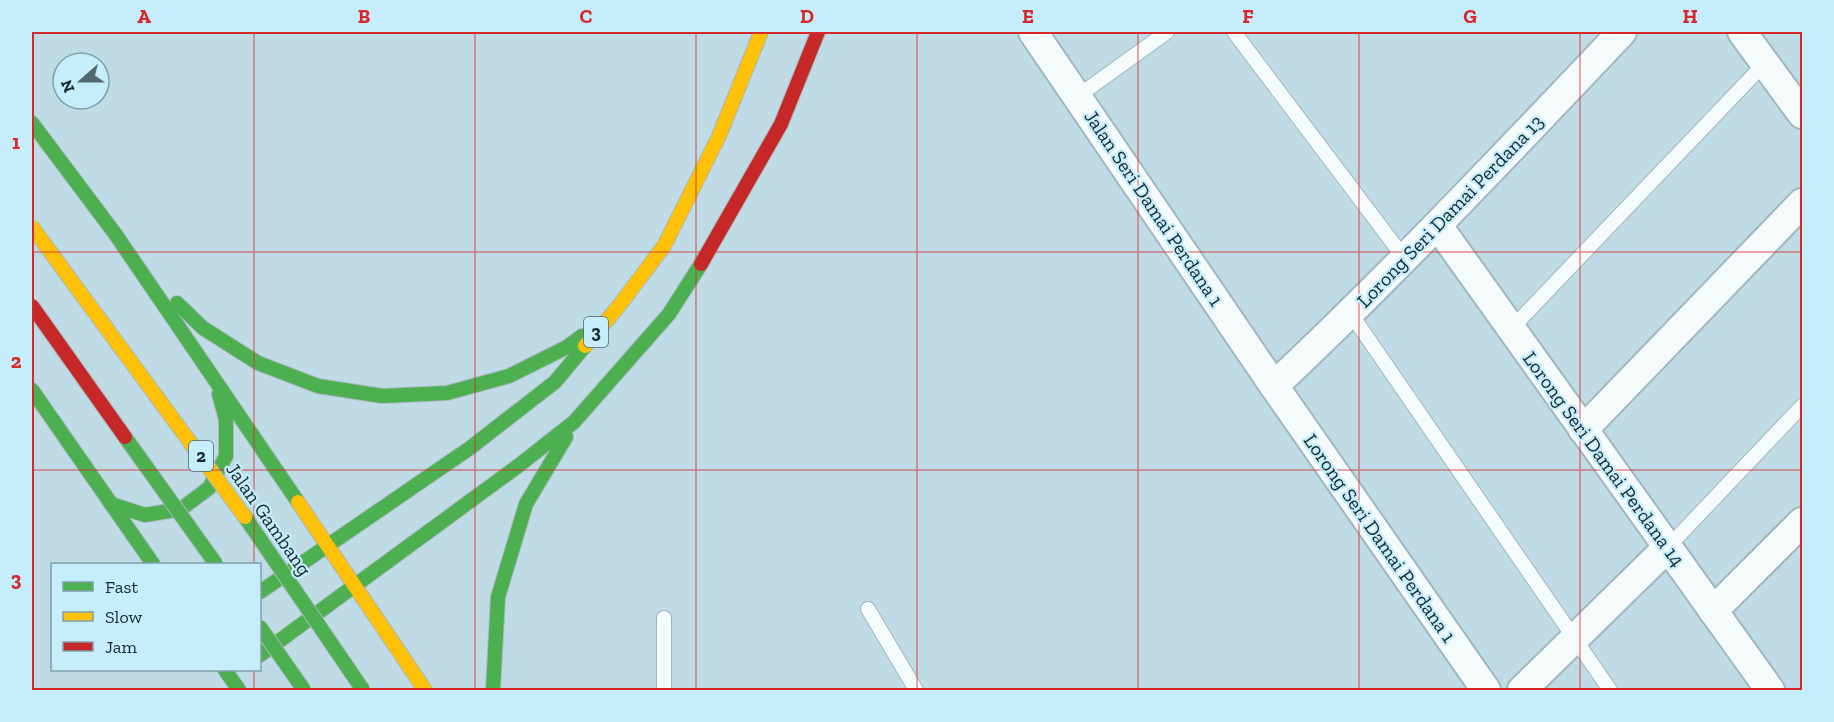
<svg xmlns="http://www.w3.org/2000/svg" width="1834" height="722" viewBox="0 0 1834 722" font-family="'Zilla Slab',serif">
<style>
.lines{fill:none;stroke-linecap:round;stroke-linejoin:round}
.lane-casing{stroke:#a1b7bf;stroke-width:16}
.street-casing{stroke:#a1b7bf;stroke-width:32}
.fast-casing{stroke:#a9b8bd;stroke-width:16}
.slow-casing{stroke:#a9b8bd;stroke-width:16}
.jam-casing{stroke:#a9b8bd;stroke-width:16}
.lane{stroke:#f5fafb;stroke-width:14}
.street{stroke:#f5fafb;stroke-width:28}
.fast{stroke:#4caf50;stroke-width:14}
.slow{stroke:#ffc107;stroke-width:14}
.jam{stroke:#c62828;stroke-width:14}
.fast-bridge-casing{stroke:#a9b8bd;stroke-width:16;stroke-linecap:butt}
.slow-bridge-casing{stroke:#a9b8bd;stroke-width:16;stroke-linecap:butt}
.jam-bridge-casing{stroke:#a9b8bd;stroke-width:16;stroke-linecap:butt}
.fast-bridge{stroke:#4caf50;stroke-width:14}
.slow-bridge{stroke:#ffc107;stroke-width:14}
.jam-bridge{stroke:#c62828;stroke-width:14}
.grid{fill:none;stroke:#d62828;stroke-width:1.5;stroke-opacity:0.55}
.labels{text-anchor:middle;stroke-width:4.5;stroke-linejoin:round;paint-order:stroke}
.shield{fill:#c6edfc;stroke:#4c646e;stroke-width:1.5}
.shield-label{font-size:18px;font-weight:bold;fill:#172a31}
.street-label{font-size:20px;fill:#172a31;stroke:#c6edfc}
.neatline{fill:none;stroke:#d62828;stroke-width:2}
.grid-label{font-size:20px;text-anchor:middle;font-weight:bold;fill:#d62828}
</style>
<rect width="100%" height="100%" fill="#bfdbe5"/>
<g class="lines">
<defs>
<g id="lane">
<path d="M1234,32L1405,259"/>
<path d="M1078,96L1167,32"/>
<path d="M1351,314L1610,690"/>
<path d="M1511,329L1765,63"/>
<path d="M1668,547L1802,406"/>
<path d="M868,609L916,690"/>
<path d="M664,690V618"/>
</g>
<g id="street">
<path d="M1033,32L1274,386L1486,690"/>
<path d="M1742,32L1802,114"/>
<path d="M1438,226L1770,690"/>
<path d="M1274,386C1395,272 1508,152 1622,32"/>
<path d="M1583,430L1802,203"/>
<path d="M1713,611L1802,522"/>
<path d="M1522,690L1668,547"/>
</g>
<g id="fast">
<path d="M32,123L116,235L298,502"/>
<path d="M177,303L203,328L258,363L318,386L382,396L447,393L509,376L567,347L582,336"/>
<path d="M32,390L153,564"/>
<path d="M111,504L145,515L181,509L209,488L226,456V420L219,394"/>
<path d="M260,592L470,448L555,382L585,346"/>
<path d="M260,655L518,466L574,422L669,314L701,264"/>
<path d="M225,670L239,690"/>
<path d="M493,690L498,597L526,504L566,437"/>
</g>
<g id="slow">
<path d="M585,346L618,307L664,246L719,136L761,32"/>
<path d="M298,502L425,690"/>
</g>
<path id="jam" d="M701,264L781,124L818,32"/>
</defs>
<!-- lane casing -->
<use href="#lane" class="lane-casing"/>
<!-- street casing -->
<use href="#street" class="street-casing"/>
<!-- fast casing -->
<use href="#fast" class="fast-casing"/>
<!-- slow casing -->
<use href="#slow" class="slow-casing"/>
<!-- jam casing -->
<use href="#jam" class="jam-casing"/>
<!-- lane -->
<use href="#lane" class="lane"/>
<!-- street -->
<use href="#street" class="street"/>
<!-- fast -->
<use href="#fast" class="fast"/>
<!-- slow -->
<use href="#slow" class="slow"/>
<!-- jam -->
<use href="#jam" class="jam"/>
<defs>
<g id="fast-bridge">
<path d="M125,437L216,564"/>
<path d="M245,517L363,690"/>
<path d="M260,627L304,690"/>
</g>
<path id="slow-bridge" d="M32,227L245,517"/>
<path id="jam-bridge" d="M32,306L125,437"/>
</defs>
<!-- fast-bridge casing -->
<use href="#fast-bridge" class="fast-bridge-casing"/>
<!-- slow-bridge casing -->
<use href="#slow-bridge" class="slow-bridge-casing"/>
<!-- jam-bridge casing -->
<use href="#jam-bridge" class="jam-bridge-casing"/>
<!-- fast-bridge -->
<use href="#fast-bridge" class="fast-bridge"/>
<!-- slow-bridge -->
<use href="#slow-bridge" class="slow-bridge"/>
<!-- jam-bridge -->
<use href="#jam-bridge" class="jam-bridge"/>
</g>
<!-- grid -->
<path class="grid" d="M254,32V564M475,32V690M696,32V690M917,32V690M1138,32V690M1359,32V690M1580,32V690M32,252H1802M32,470H1802M254,670V690"/>
<g class="labels">
<!-- shield labels -->
<g class="shield">
<rect x="584" y="317" width="24" height="30" rx="4.5"/>
<rect x="189" y="441" width="24" height="30" rx="4.5"/>
</g>
<g class="shield-label">
<text x="596" y="338">3</text>
<text x="201" y="462">2</text>
</g>
<!-- street labels -->
<g class="street-label">
<text transform="translate(1154 208) rotate(56)" y="7">Jalan Seri Damai Perdana 1</text>
<text transform="translate(1450 211) rotate(-46)" y="7">Lorong Seri Damai Perdana 13</text>
<text transform="translate(1604 459) rotate(54)" y="7">Lorong Seri Damai Perdana 14</text>
<text transform="translate(269 519) rotate(55)" y="7">Jalan Gambang</text>
<text transform="translate(1380 538) rotate(55)" y="7">Lorong Seri Damai Perdana 1</text>
</g>
</g>
<!-- border -->
<rect width="1834" height="722" fill="none" stroke="#c6edfc" stroke-width="66"/>
<!-- legend -->
<rect x="51" y="563" width="210" height="108" fill="#c6edfc" stroke="#809fab" stroke-width="1.5"/>
<rect x="63" y="582" width="30" height="9" fill="#4caf50" stroke="#809fab" stroke-width="1.5"/>
<text x="105" y="593" font-size="18" fill="#172a31">Fast</text>
<rect x="63" y="612" width="30" height="9" fill="#ffc107" stroke="#809fab" stroke-width="1.5"/>
<text x="105" y="623" font-size="18" fill="#172a31">Slow</text>
<rect x="63" y="642" width="30" height="9" fill="#c62828" stroke="#809fab" stroke-width="1.5"/>
<text x="105" y="653" font-size="18" fill="#172a31">Jam</text>
<!-- north arrow -->
<g transform="translate(81 81) rotate(249)"><circle r="28" fill="#c6edfc" stroke="#809fab" stroke-width="1.5"/>
<path d="M0-4.5L10 22L0 15L-10 22Z" fill="#526870"/>
<text y="-9" font-size="16" font-weight="bold" text-anchor="middle" fill="#172a31">N</text>
</g>
<rect x="33" y="33" width="1768" height="656" class="neatline"/>
<g class="grid-label">
<text x="144" y="23">A</text>
<text x="364" y="23">B</text>
<text x="586" y="23">C</text>
<text x="807" y="23">D</text>
<text x="1028" y="23">E</text>
<text x="1248" y="23">F</text>
<text x="1470" y="23">G</text>
<text x="1690" y="23">H</text>
<text x="16" y="149">1</text>
<text x="16" y="368">2</text>
<text x="16" y="586">3</text>
</g>
</svg>
